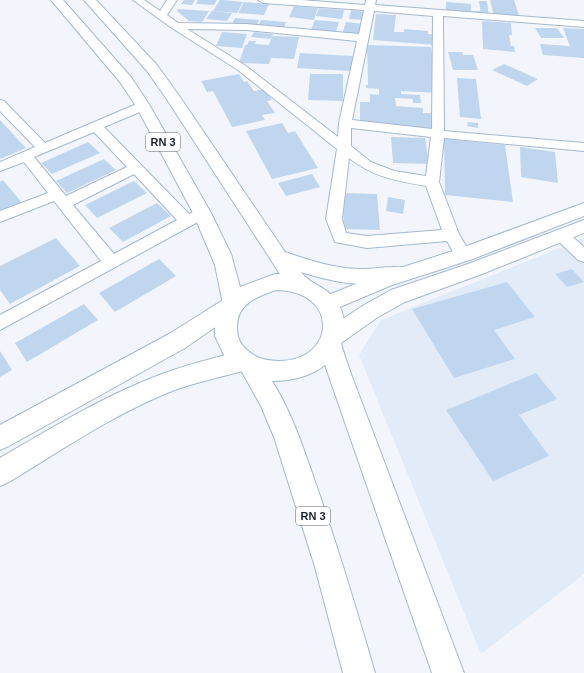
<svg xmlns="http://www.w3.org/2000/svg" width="584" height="673" viewBox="0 0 584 673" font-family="Arial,sans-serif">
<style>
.built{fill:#e1ecf8}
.building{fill:#c0d6ef}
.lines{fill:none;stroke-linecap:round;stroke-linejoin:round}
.street-casing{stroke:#a3b8d0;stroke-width:2}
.secondary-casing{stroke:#a3b8d0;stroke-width:2}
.primary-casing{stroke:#a3b8d0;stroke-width:2}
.street{fill:#fff;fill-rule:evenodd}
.secondary{fill:#fff;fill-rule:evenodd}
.primary{fill:#fff;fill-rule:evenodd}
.labels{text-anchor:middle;stroke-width:3;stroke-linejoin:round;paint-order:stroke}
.shield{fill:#fff;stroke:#5f656c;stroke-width:1}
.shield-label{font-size:11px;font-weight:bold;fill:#1b232d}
</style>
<rect width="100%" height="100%" fill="#f2f6fc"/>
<!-- built -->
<path class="built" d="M584,238V574L481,654L359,355L381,320Z"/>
<!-- building -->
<g class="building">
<path d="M184,0H195L192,5L181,4Z"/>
<path d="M198,0H217L214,5L196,4Z"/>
<path d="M220,0H223L243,2L237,13L213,11Z"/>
<path d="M490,0H514L520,19L494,17Z"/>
<path d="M479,1H487L489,17L481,16Z"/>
<path d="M244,2L269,4L264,15L238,13Z"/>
<path d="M446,2L471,4V11H480V16L446,14Z"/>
<path d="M294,6L318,8L314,20L289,17Z"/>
<path d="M319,8L344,10L342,19L316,16Z"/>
<path d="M178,9L209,11L202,22L189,21L177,11Z"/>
<path d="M351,10L367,12L364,20L349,19Z"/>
<path d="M212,11L232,13L227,21L206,19Z"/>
<path d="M376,14L396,15L394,32H404V29L428,31V34H435V45L373,40Z"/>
<path d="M235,18L259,20L256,28L231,26Z"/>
<path d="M261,20L286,22L283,30L257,28Z"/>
<path d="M315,20L339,22L335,35L310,32Z"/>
<path d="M482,21L511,23L512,35H509L511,46H514L515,52L483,49Z"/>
<path d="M346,22L364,24L360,37L342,35Z"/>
<path d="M535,28H557L564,38H541Z"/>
<path d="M563,28L584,29V58L543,55L540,44L570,46Z"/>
<path d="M222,32L247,34L242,48L216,46Z"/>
<path d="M254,32L273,34L272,36L299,37L294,59L271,58L269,64L239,63L245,45H247L249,41H256L255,44L269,45L272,36L270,39L251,37Z"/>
<path d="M367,45L431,47L437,93L401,91V94L420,95L421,103H413V99L395,98L396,106L423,108V113H431L433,132L360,128V102H370V94L379,95V89L366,88V85H368Z"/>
<path d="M448,52H462L463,55H473L478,70H453Z"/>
<path d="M300,53L353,56L351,71L297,68Z"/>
<path d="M504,64L538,79L527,86L492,70Z"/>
<path d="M239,74L244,82L247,81L254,91L264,89L272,100L267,101L275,113L262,115L265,120L232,127L213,91L207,92L201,81Z"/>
<path d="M310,74H343V101L308,100Z"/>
<path d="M457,78L476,79L481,119L460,117Z"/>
<path d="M0,120L26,148L0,159Z"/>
<path d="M468,122L478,123V128L467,126Z"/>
<path d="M282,123L288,133L295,131L318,168L272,179L246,131Z"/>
<path d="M391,137L425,138L429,164L393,163Z"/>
<path d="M444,139L505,145L513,202L445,195Z"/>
<path d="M88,142L100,153L52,174L41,163Z"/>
<path d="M520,147L555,152L558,183L521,177Z"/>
<path d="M104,159L116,170L67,193L56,181Z"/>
<path d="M312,174L320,187L286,196L278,183Z"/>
<path d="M3,180L22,203L0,213V182Z"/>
<path d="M134,181L147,193L97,218L85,205Z"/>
<path d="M343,193L377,194L380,230L344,229Z"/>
<path d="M388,197L405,200L403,214L386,211Z"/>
<path d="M157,203L171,216L123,242L109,228Z"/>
<path d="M56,238L80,266L10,304L0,290V266Z"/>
<path d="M159,259L176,276L115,312L99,293Z"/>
<path d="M572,269L584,282L567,287L555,274Z"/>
<path d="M507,282L535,317L494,330L515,359L454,378L412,309Z"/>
<path d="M84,304L98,320L27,362L15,343Z"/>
<path d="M0,351L12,370L0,377Z"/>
<path d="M536,373L557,399L519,415L549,456L493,481L446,410Z"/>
</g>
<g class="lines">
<defs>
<g id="street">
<path d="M133,0H144L160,11L167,0H177L167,15L178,23L246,24L359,34L364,10L263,3L258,0H301L365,5L366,0H376L375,5L584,21V27L443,16L444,131L584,143V151L444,138L439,182L459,234L471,255L469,259L463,261L457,259L447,241L367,248L335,242L326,219L337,149L238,70L172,28ZM374,11L433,16L432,129L352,120ZM187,29L246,30L357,41L339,123L338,137L246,66ZM351,128L431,137L426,176L394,171L371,162L351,146ZM349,158C373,177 397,181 426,186L442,230L367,236L346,233L342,219Z"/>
<path d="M0,100L4,101L45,143L139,103H147L149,106L147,109L104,127L189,214L202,208L207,209L209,213L207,217L0,330V315L101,261L54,201L0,222V211L48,193L24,162L0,171V162L35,147L0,111ZM94,132L127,167L66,196L34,157ZM134,174L177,220L114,254L73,205Z"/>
<path d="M561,230L566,231L584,247V262L578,260L556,239L553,235L556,231Z"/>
</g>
<g id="secondary">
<path d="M584,203V216L470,260L392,285L328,312L321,310L318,304L321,298L378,275L456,250Z"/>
<path d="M584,220V233L482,274L405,302L378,317L341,343L333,346L325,343L322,337L325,331L364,305L391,290L468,264Z"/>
<path d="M230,298L237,300L241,306L237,312L185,348L9,446L0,450V425L169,334L223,300Z"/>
<path d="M243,351L251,354L254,361L251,368C225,377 198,381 172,391C114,414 62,450 9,482L0,486V458C46,431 92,403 142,382C174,368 208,359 243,351Z"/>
</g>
<path id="primary" d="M51,0H63L131,77L150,106L211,213L231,254L240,287L275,274H280L166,98L147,71L84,0H96L157,65L180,97L285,252C309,260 332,268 358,269C375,270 394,264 410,269L413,274L410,279C375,290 335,283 301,272C309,284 325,286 334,298C342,308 346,320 344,333C344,335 342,339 341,341C341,347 349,367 351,374L464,673H432L325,365C310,377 291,381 272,381C293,414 305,453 318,490C339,551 357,611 375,673H343L315,567L274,437L261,406L242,372L238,370L225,357L215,336V319L223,304L215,265L193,213L136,106L120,82ZM276,290C341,291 336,362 278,361C265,360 257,359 247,350C239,343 237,337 237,326C237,304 258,296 276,290Z"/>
</defs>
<!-- street casing -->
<use href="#street" class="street-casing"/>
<!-- secondary casing -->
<use href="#secondary" class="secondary-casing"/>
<!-- primary casing -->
<use href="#primary" class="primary-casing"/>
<!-- street -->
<use href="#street" class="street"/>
<!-- secondary -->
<use href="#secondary" class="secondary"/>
<!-- primary -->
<use href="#primary" class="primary"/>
</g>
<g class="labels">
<!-- shield labels -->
<g class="shield">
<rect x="146" y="133" width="34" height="18" rx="3"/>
<rect x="296" y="507" width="34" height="18" rx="3"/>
</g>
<g class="shield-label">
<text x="163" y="146">RN 3</text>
<text x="313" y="520">RN 3</text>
</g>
</g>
</svg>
